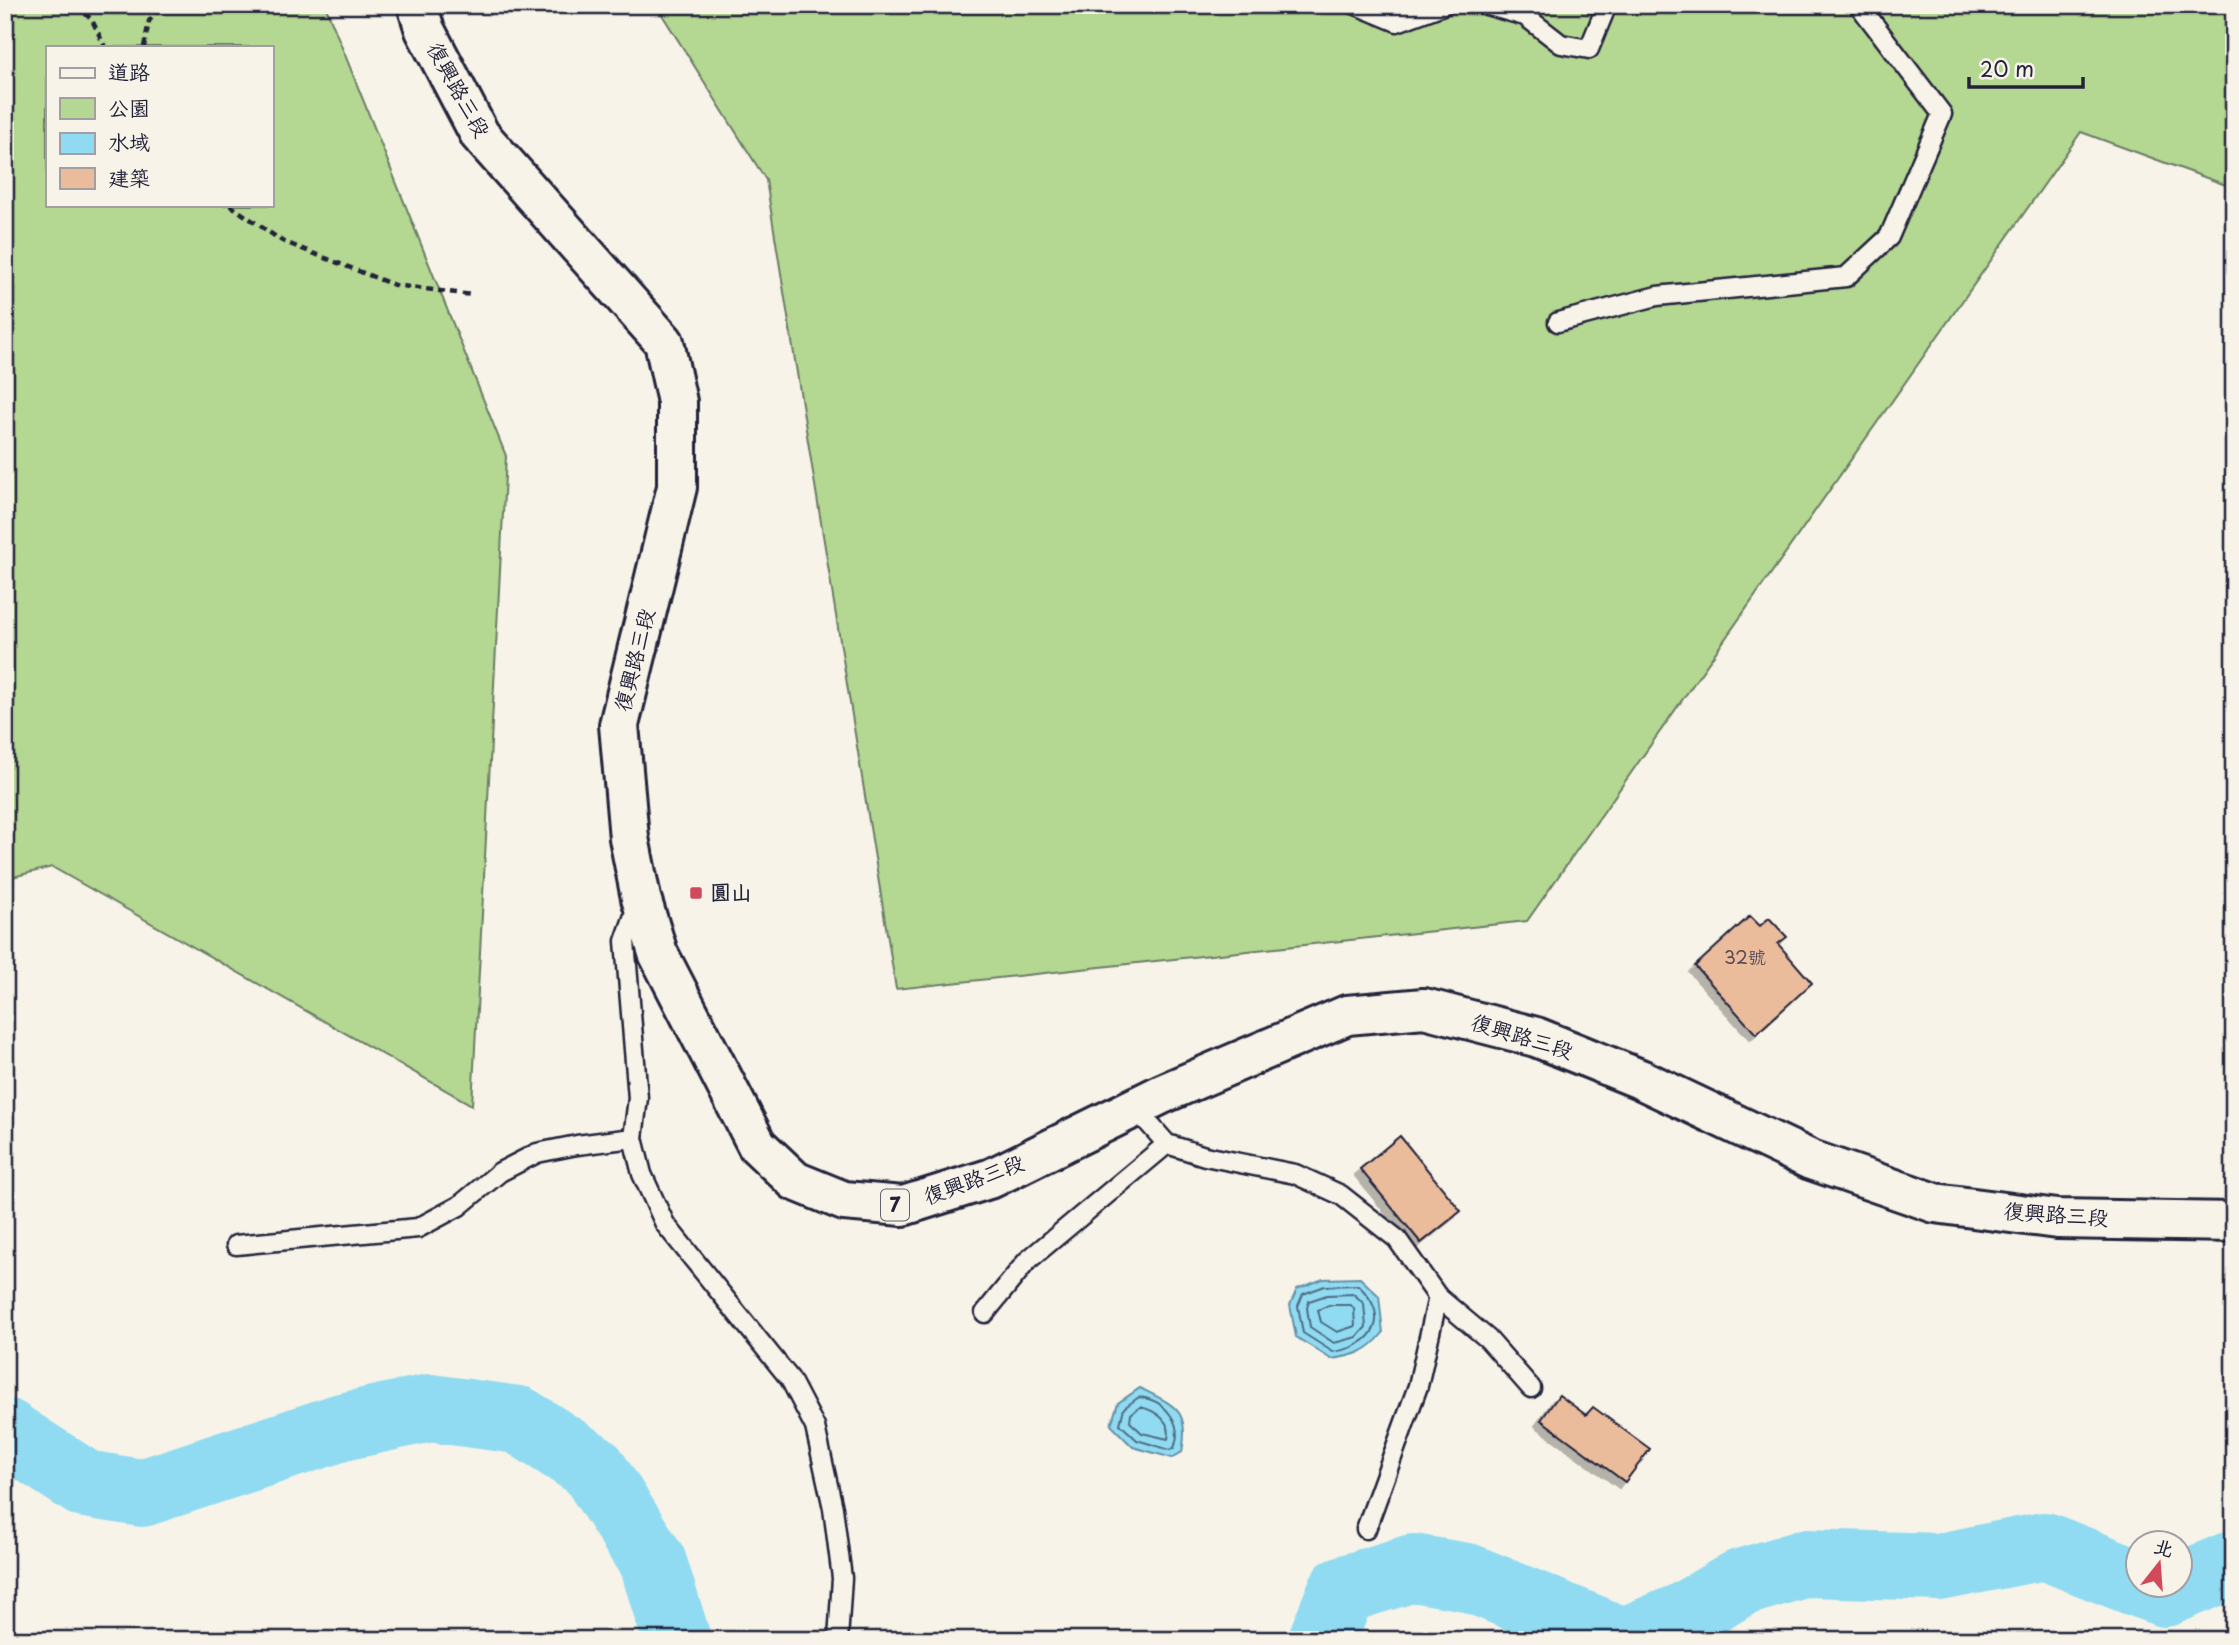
<svg xmlns="http://www.w3.org/2000/svg" width="2239" height="1645" viewBox="0 0 2239 1645" font-family="'Playpen Sans','LXGW WenKai TC',sans-serif">
<style>
.green{fill:#b4d792;stroke:#6b7c66;stroke-width:2;fill-rule:evenodd}
.water{fill:#90dbf1;stroke:#6491a8;stroke-width:2}
.lines{fill:none;stroke-linecap:round;stroke-linejoin:round}
.shore{stroke:#4e6c84;stroke-width:2}
.river{stroke:#90dbf1;stroke-width:68}
.building{fill:#ebbc9c;stroke:#22223b;stroke-width:2;filter:url(#shadow)}
.service-casing{stroke:#22223b;stroke-width:23}
.primary-casing{stroke:#22223b;stroke-width:44}
.path{stroke:#22223b;stroke-width:4.5;stroke-dasharray:7 5;stroke-linecap:butt}
.service{stroke:#f7f3e8;stroke-width:18}
.primary{stroke:#f7f3e8;stroke-width:38}
.poi-dot{fill:#d1495b;stroke:#f7f3e8;stroke-width:2.5}
.labels{text-anchor:middle;stroke-width:7;stroke-linejoin:round;paint-order:stroke}
.number-label{font-size:18px;fill:#544853}
.shield{fill:#f7f3e8;stroke:#62616f;stroke-width:2}
.shield-label{font-size:19px;font-weight:bold;fill:#22223b}
.street-label{font-size:21px;fill:#22223b;stroke:#f7f3e8}
.poi-label{font-size:21px;font-weight:bold;fill:#22223b;stroke:#f7f3e8;text-anchor:start}
</style>
<defs>
<filter id="shadow"><feDropShadow dx="-6" dy="6" stdDeviation="0" flood-color="#0004"/></filter>
</defs>
<rect width="100%" height="100%" fill="#f7f3e8"/>
<filter id="ink" filterUnits="userSpaceOnUse"><feTurbulence type="fractalNoise" baseFrequency=".0143" numOctaves="2"/><feDisplacementMap in="SourceGraphic" scale="14" xChannelSelector="R" yChannelSelector="G"/><feConvolveMatrix kernelMatrix="1 2 1 2 8 2 1 2 1" color-interpolation-filters="sRGB"/></filter>
<g filter="url(#ink)">
<!-- green -->
<g class="green">
<path d="M5,5H325L506,456L472,1105L52,867L5,879ZM47,47H271V205H47Z"/>
<path d="M656,5H2234V188L2081,132L1527,921L896,989L766,180Z"/>
</g>
<!-- water -->
<g class="water">
<path d="M1360,1278L1379,1296L1383,1333C1368,1352 1354,1356 1331,1359L1296,1337L1290,1305L1297,1289L1323,1279Z"/>
<path d="M1140,1388C1176,1406 1190,1410 1182,1452L1172,1458L1133,1447L1111,1425L1118,1403Z"/>
</g>
<g class="lines">
<!-- shore -->
<g class="shore">
<path d="M1358,1285C1392,1317 1375,1346 1333,1352L1303,1333L1298,1306L1303,1294L1325,1286Z"/>
<path d="M1354,1294L1364,1304L1366,1327L1357,1337L1334,1343L1310,1327L1307,1308L1309,1301L1327,1295Z"/>
<path d="M1329,1305H1351L1354,1309L1355,1326L1337,1332L1321,1322L1318,1310Z"/>
<path d="M1139,1397C1165,1400 1184,1423 1174,1448L1170,1450L1137,1440L1120,1424L1124,1408Z"/>
<path d="M1140,1407C1155,1410 1173,1422 1168,1439L1142,1433L1130,1422L1131,1414Z"/>
</g>
<!-- river -->
<g class="river">
<path d="M5,1432L85,1484L142,1493L342,1427L430,1408L519,1420L592,1467L653,1563L677,1640"/>
<path d="M2145,1586L2165,1593L2234,1564"/>
<path d="M1322,1640L1342,1590L1413,1568L1467,1577L1620,1640"/>
<path d="M1627,1640L1684,1616L1740,1583L1806,1563L1940,1567L2044,1546L2138,1583"/>
</g>
</g>
<!-- building -->
<g class="building">
<path d="M1750,916L1760,926L1769,918L1787,937L1778,944L1812,983L1756,1034L1695,966Z"/>
<path d="M1400,1136L1461,1211L1421,1243L1360,1169Z"/>
<path d="M1559,1395L1586,1415L1593,1407L1650,1449L1625,1482L1541,1420Z"/>
</g>
<g class="lines">
<defs>
<g id="service">
<path d="M1356,5L1397,22L1443,5"/>
<path d="M1486,5L1525,16L1561,44L1589,49L1607,5"/>
<path d="M1558,322L1657,296L1846,277L1889,237L1942,114L1859,5"/>
<path d="M637,907L625,941L638,1098L633,1138L642,1174L665,1224L790,1379L815,1427L833,1508L842,1578L838,1640"/>
<path d="M1136,1109L1167,1144L1205,1156L1295,1174L1341,1195L1397,1239L1438,1297L1418,1386L1366,1529"/>
<path d="M236,1245L418,1228L459,1206L500,1172L537,1153L577,1145L633,1138"/>
<path d="M1438,1297L1488,1339L1531,1388"/>
<path d="M985,1313L1027,1261L1167,1144"/>
</g>
<path id="primary" d="M417,5L425,30L480,135L664,342L677,402V487L619,725L629,838L641,898L658,953L757,1145L795,1181L844,1201L903,1206L992,1178L1162,1094L1347,1015L1424,1008L1536,1037L1640,1079L1811,1160L1935,1203L2057,1219L2234,1222"/>
</defs>
<!-- service casing -->
<use href="#service" class="service-casing"/>
<!-- primary casing -->
<use href="#primary" class="primary-casing"/>
<!-- path -->
<g class="path">
<path d="M76,5L92,20L105,47"/>
<path d="M144,47L149,21L163,5"/>
<path d="M230,205L282,241L394,285L472,295"/>
</g>
<!-- service -->
<use href="#service" class="service"/>
<!-- primary -->
<use href="#primary" class="primary"/>
</g>
</g>
<!-- markers -->
<rect class="poi-dot" x="689" y="886" width="14" height="14" rx="3.5"/>
<g class="labels">
<!-- number labels -->
<g class="number-label">
<text x="1745" y="964">32號</text>
</g>
<!-- shield labels -->
<rect class="shield" x="881" y="1189.5" width="28" height="31" rx="5"/>
<g class="shield-label">
<text x="895" y="1212">7</text>
</g>
<!-- street labels -->
<g class="street-label">
<text transform="translate(458 90) rotate(61)" y="7">復興路三段</text>
<text transform="translate(635 660) rotate(-76)" y="7">復興路三段</text>
<text transform="translate(1522 1037) rotate(17)" y="7">復興路三段</text>
<text transform="translate(974 1180) rotate(-20)" y="7">復興路三段</text>
<text transform="translate(2056 1215) rotate(4)" y="7">復興路三段</text>
</g>
<!-- poi labels -->
<g class="poi-label">
<text x="710" y="900">圓山</text>
</g>
</g>
<!-- margin -->
<rect width="2239" height="1645" fill="none" stroke="#f7f3e8" stroke-width="28"/>
<rect x="14" y="14" width="2211" height="1617" fill="none" stroke="#22223b" stroke-width="2.5" filter="url(#ink)"/>
<!-- legend -->
<rect x="46" y="46" width="228" height="161" fill="#f7f3e8" stroke="#a29fa3" stroke-width="2"/>
<rect x="60" y="68" width="35" height="10" fill="#f7f3e8" stroke="#a29fa3" stroke-width="2"/>
<text x="108" y="80" font-size="21" fill="#22223b">道路</text>
<rect x="60" y="98" width="35" height="21" fill="#b4d792" stroke="#a29fa3" stroke-width="2"/>
<text x="108" y="116" font-size="21" fill="#22223b">公園</text>
<rect x="60" y="133" width="35" height="21" fill="#90dbf1" stroke="#a29fa3" stroke-width="2"/>
<text x="108" y="150" font-size="21" fill="#22223b">水域</text>
<rect x="60" y="168" width="35" height="21" fill="#ebbc9c" stroke="#a29fa3" stroke-width="2"/>
<text x="108" y="186" font-size="21" fill="#22223b">建築</text>
<!-- north arrow -->
<g transform="translate(2159 1564) rotate(17)"><circle r="33" fill="#f7f3e8" stroke="#a29fa3" stroke-width="2"/>
<path d="M0-5L12 26L0 18L-12 26Z" fill="#d1495b"/>
<text y="-10" font-size="19" font-weight="bold" text-anchor="middle" fill="#22223b">北</text>
</g>
<!-- scale -->
<path d="M1969 77v10h114v-10" fill="none" stroke="#22223b" stroke-width="3.5"/>
<text x="1980" y="77" font-size="21" fill="#22223b" stroke="#f7f3e8" stroke-width="5" paint-order="stroke">20 m</text>
</svg>
